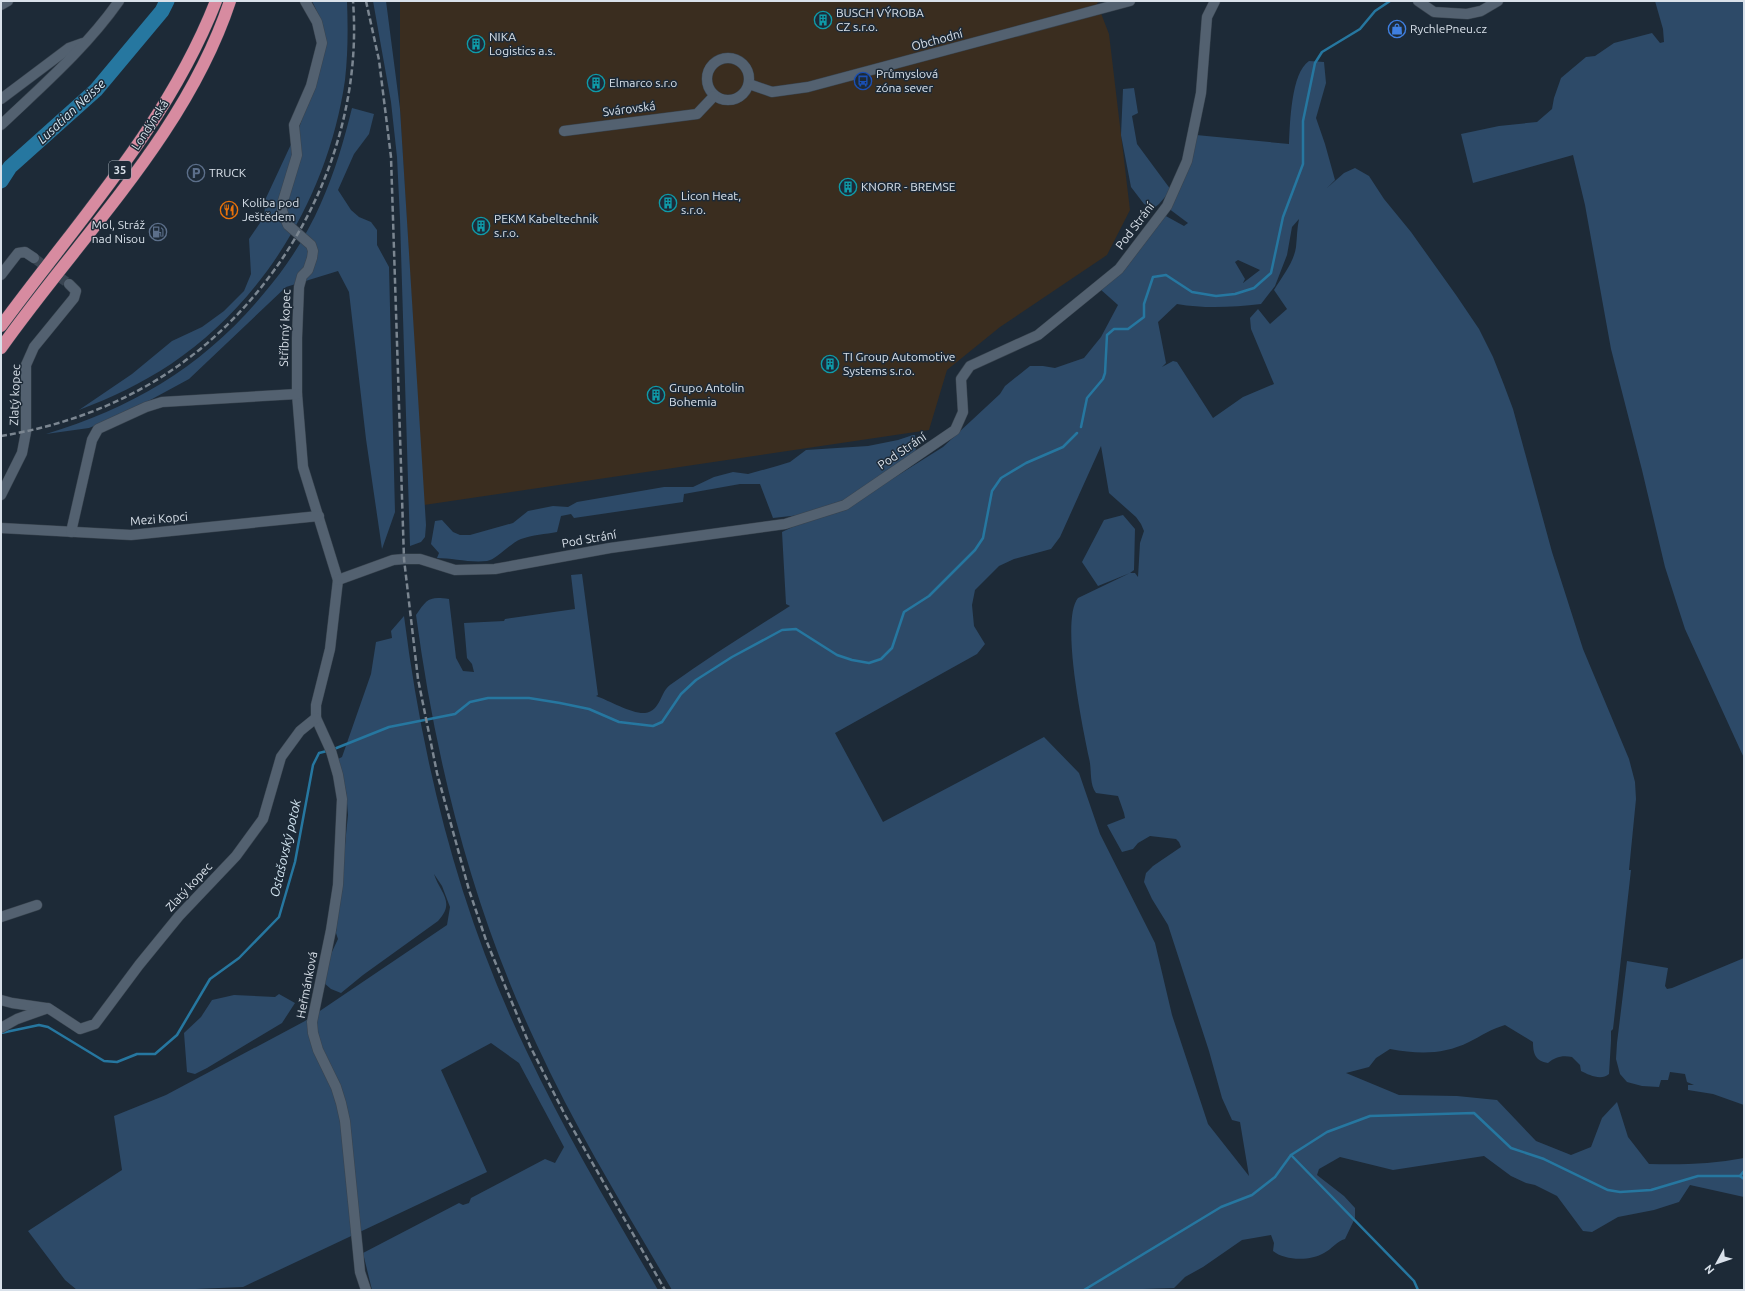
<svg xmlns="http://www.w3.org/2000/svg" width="1745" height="1291" viewBox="0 0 1745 1291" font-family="Ubuntu,sans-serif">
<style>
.industrial{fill:#3a2d1f}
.green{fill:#2d4a68;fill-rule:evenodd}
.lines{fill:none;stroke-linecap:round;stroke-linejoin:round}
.stream{stroke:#2677a0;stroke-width:2.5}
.river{stroke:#2677a0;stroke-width:15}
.minor-tunnel{stroke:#394552;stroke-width:10;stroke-dasharray:10 5;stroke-linecap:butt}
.minor-casing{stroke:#39444f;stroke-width:11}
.highway-casing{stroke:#39444f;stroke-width:13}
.minor{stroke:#536170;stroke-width:10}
.highway{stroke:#d78ba0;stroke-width:12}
.rail{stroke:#7b8691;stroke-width:2.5;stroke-dasharray:6 3;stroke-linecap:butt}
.labels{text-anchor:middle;stroke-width:3;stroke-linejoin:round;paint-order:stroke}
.shield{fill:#1d2a37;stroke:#a1aab4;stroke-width:1}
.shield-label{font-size:11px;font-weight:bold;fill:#d9e1ea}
.poi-label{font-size:12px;fill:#d9e1ea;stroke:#1d2a37;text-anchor:start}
.street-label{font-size:12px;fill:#d9e1ea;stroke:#1d2a37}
.water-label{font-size:13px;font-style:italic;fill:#d2e5f1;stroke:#1d2a37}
</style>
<rect width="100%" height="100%" fill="#1d2a37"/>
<!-- industrial -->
<path class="industrial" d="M400,1H1101L1097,3L1109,34L1130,210L1107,255L1000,327L947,370L929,430L424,505L400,109Z"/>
<!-- green -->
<g class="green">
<path d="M312,1H347C348,27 348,54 345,80C329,192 266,300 171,364C142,383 111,398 79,410L132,374L172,341L202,327L224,311L244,291L251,274L249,239L264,217L266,198L300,125L326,47L322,22Z"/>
<path d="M373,1H386L400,109L426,525L425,537L421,542L410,546L400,219L397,157L391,102Z"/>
<path d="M1655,1H1744V758L1685,629L1665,567L1642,470L1611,349L1585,205L1573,155L1473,183L1461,134L1499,126L1537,122L1552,109L1554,98L1561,78L1586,57L1595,56L1614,43L1652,33L1660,43L1664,42L1663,29Z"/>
<path d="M1309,61L1324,62L1326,83L1316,118L1325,144L1335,180L1327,188L1344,173L1355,168L1369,176L1384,199L1411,232L1456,295L1479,329L1493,357L1504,385L1513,409L1552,552L1583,649L1629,759L1635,782L1636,799L1629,870H1631L1613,1029L1611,1031V1041L1609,1074C1601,1081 1589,1075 1581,1071L1580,1065L1572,1057C1562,1055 1555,1057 1548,1063C1535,1061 1533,1053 1533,1042L1505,1025C1491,1029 1481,1036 1469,1042C1443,1055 1418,1054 1390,1049L1376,1058L1369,1067L1346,1073L1399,1095L1457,1096L1497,1100L1536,1141L1571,1155L1591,1147L1602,1118L1617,1102L1628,1137L1649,1164C1681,1165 1713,1164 1744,1158V1197L1690,1185L1679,1202L1654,1210L1618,1217L1592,1232L1583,1231L1557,1196L1535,1185L1526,1183L1511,1176L1484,1156L1393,1170L1340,1157L1319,1169L1317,1175L1344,1196L1355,1208V1218L1345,1239C1337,1241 1332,1249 1324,1253C1311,1261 1285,1261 1273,1251L1274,1243L1271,1235L1242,1240L1203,1267L1185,1277L1174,1288L1113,1290H672C625,1209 575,1128 536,1043C472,907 436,763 416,615C427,599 429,596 449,599L456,658L463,671L474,672L472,664L467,658L464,623L504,621L505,619L575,609L571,575L582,574L598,695L596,696C610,701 632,714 645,713C661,711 660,692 670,685C709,657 749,632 790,606L786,604L782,532L892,479L943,447L1000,394L1005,386L1030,366H1043L1055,368L1084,358L1101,337L1118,305L1100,289L1164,215L1184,226L1188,223L1168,208L1181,187L1196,135L1289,144C1290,123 1291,73 1309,61ZM1299,219C1297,228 1297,238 1296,247C1294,262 1282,277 1274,290L1287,309L1270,324L1258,309L1250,318L1251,329L1274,384L1243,397L1213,418L1177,362L1173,361L1162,367L1166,363L1158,322L1177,304C1206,309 1233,307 1261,304L1275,286L1287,255L1292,227ZM1238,260L1260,270L1243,283L1245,279L1235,262ZM1101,446L1109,493L1136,517L1141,524L1144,531L1140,543L1138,577L1135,573H1130L1134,570L1135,529L1123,515L1104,520L1082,562L1098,586L1130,573L1078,598C1060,620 1083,729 1089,758C1092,769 1089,784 1096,793L1118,796L1124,813L1125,818L1107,825L1122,852L1133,849L1138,843L1150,836L1176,839L1179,842L1181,847L1153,866L1146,873L1144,882L1152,899L1168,925L1209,1051L1222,1098L1232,1120L1240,1122L1249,1176L1208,1124L1172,1015L1155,943L1100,834L1079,773L1044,737L883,822L835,733L977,654L985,644L974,626L972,605L975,590L999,566L1014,559L1051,549L1060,537Z"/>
<path d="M1134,88L1138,113L1132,116L1137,144L1171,190L1159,204L1154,208L1144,204L1131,187L1121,135L1123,89Z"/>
<path d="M352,108L374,114L369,134L354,154L338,190L351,210L359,217L371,222L377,230V245L389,267L395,512L382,549L366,439L349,292L338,271L286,287L189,379L130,411L89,428L46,434C135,407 206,364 265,292C288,265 307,235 321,203C335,172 344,140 352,108Z"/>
<path d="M913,435H915L916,453L846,499L834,504L800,515L773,518L760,484H740L684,494L683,502L574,518L571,514L561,516L557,532C546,534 532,535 521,539C509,544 496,560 487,561C470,563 452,558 437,558L439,553L431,544L435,521L442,520L453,532L460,535H470L513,523L528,511L553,506L568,507L577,502L664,487H693L714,477L733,472L748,474L777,466L790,462L806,450L868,446L898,440Z"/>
<path d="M404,616C423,766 460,914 526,1050C565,1133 612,1211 658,1290H372L363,1253L459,1203L463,1205L469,1203L471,1198L545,1159L555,1163L564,1147L519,1063L491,1043L441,1070L487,1172L243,1287L172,1290H77L65,1280L28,1231L122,1170L114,1116L166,1095L305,1021L447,925L450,907L442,886L434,874C440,893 456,902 438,921L363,975L341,993L331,989L324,983L331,954L338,939L336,933L348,815L346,791L338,759L342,757L371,674L376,642L392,638L391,631Z"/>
<path d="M1744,958V1105L1713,1094L1688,1090V1085H1694L1687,1082L1685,1074L1670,1072L1668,1080H1661L1659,1087L1642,1086L1627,1082L1620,1074L1616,1059L1617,1043L1627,961L1668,968L1665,986L1667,989L1672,988Z"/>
<path d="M279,994L295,1003L282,1023L207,1068L195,1074L187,1072L184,1033L201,1017L212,1000L234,995L275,997Z"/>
</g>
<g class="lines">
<!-- stream -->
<g class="stream">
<path d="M1081,427L1087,398L1103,379L1105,373L1107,335L1114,329H1128L1144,317V304L1153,277L1166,275L1192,292L1216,296L1235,294L1254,288L1271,273L1283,217L1303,164V121L1315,63L1322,52L1360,29L1375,11L1390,1"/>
<path d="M334,749L389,727L455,714L470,702L488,698H529L560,703L589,709L619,722L653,726L662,722L681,694L696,680L732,657L782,630L796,629L837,655L852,660L869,663L881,659L892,648L904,612L929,596L975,550L983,538L992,491L1001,478L1026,463L1063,447L1077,433"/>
<path d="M1,1033L39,1025L48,1027L104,1061L117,1062L137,1054H155L177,1035L210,979L239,958L279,917L295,862L313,765L319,753L327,751"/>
<path d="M1291,1155L1414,1281L1418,1290"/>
<path d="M1740,1176L1744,1171"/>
<path d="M1084,1290L1221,1207L1252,1195L1275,1177L1291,1155L1327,1132L1370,1116L1474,1113L1511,1148L1544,1159L1608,1190L1620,1192L1651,1190L1698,1176H1740L1744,1179"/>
</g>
<!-- river -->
<path class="river" d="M1,181L10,167L96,90L162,11L167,1"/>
<!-- minor-tunnel -->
<path class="minor-tunnel" d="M34,258L69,284"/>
<defs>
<g id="minor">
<path d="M305,1L317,22L322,43L311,86L294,125L297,155L283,201L282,211L288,225L311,245L313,251L312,258L308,270L302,276L299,287L297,338V394L303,467L338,580L330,649L316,705V718L331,751L338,775L342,799L338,885L331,930L312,1022L313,1033L318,1050L336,1087L341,1103L345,1121L360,1272L366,1290"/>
<path d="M1418,1L1434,12L1467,14L1481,11L1498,1"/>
<path d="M1,5L8,1"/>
<circle cx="728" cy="79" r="21"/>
<path d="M749,84L772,92L808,87L1130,1"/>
<path d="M1,99L69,48L83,43"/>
<path d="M1,125C42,86 86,48 119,1"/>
<path d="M564,131L697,114L714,96"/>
<path d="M1,275L18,253L25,252L34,258"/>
<path d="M1,495L22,453L26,432V365L34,347L74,298L76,291L69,284"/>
<path d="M1,528L131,535L319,516"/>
<path d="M71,532L92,440L98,429L146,407L162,402L297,394"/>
<path d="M338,580L393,560L404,559H420L455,570L495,569L610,548L785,524L845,505L955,430L963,412L961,379L970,366L1038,335L1119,269L1167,206L1187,161L1201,93L1207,17L1215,1"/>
<path d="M1,917L37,905"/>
<path d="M1,1000L12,1003L46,1008"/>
<path d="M1,1028L17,1019L48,1008L80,1029L95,1024L139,965L179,916L236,856L263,819L281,757L300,731L316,718"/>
</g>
<g id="highway">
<path d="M1,326C78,221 168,124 216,1"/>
<path d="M1,348C80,236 186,134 230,1"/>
</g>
</defs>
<!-- minor casing -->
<use href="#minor" class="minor-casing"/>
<!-- highway casing -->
<use href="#highway" class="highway-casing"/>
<!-- minor -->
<use href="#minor" class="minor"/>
<!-- highway -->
<use href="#highway" class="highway"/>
<!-- rail -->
<g class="rail">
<path d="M366,1L379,60L391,157L404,559L418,679L437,773L469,890L486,940L530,1046L565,1115L665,1290"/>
<path d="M1,436C63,426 123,404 175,368C291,288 364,143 353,1"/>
</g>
</g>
<!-- icons -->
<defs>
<symbol id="building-ring" viewBox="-11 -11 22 22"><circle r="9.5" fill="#1d2a37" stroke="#0f9aa8" stroke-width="1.5"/><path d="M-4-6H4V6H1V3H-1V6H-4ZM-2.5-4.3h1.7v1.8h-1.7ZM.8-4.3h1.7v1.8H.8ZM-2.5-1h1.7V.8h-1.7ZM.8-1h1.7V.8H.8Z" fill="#0f9aa8"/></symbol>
<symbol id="shop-ring" viewBox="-11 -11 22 22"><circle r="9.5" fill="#1d2a37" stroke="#3f7fe0" stroke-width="1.5"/><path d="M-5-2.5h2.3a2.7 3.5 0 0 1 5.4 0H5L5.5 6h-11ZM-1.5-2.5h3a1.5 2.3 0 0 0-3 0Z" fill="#3f7fe0"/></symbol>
<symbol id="bus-ring" viewBox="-11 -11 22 22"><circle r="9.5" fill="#1d2a37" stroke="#1a4fb4" stroke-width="1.5"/><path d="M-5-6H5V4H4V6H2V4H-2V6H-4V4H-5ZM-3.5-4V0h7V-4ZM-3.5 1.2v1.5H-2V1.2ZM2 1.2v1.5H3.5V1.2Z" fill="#1a4fb4"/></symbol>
<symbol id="parking-ring" viewBox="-11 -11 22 22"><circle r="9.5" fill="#1d2a37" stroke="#5c6f8a" stroke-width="1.5"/><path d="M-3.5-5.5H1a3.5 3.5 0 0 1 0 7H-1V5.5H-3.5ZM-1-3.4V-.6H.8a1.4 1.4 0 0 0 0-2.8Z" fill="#5c6f8a"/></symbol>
<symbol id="restaurant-ring" viewBox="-11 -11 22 22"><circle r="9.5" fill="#1d2a37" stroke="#e8710a" stroke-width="1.5"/><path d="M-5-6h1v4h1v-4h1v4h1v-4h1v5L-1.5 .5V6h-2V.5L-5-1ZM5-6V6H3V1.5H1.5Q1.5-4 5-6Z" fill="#e8710a"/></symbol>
<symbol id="fuel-ring" viewBox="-11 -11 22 22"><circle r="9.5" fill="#1d2a37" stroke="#5c6f8a" stroke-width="1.5"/><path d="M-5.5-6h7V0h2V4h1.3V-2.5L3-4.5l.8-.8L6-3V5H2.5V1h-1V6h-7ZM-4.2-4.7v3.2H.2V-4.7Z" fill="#5c6f8a"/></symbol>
</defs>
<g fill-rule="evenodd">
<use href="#building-ring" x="813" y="10" width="20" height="20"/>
<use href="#shop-ring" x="1387" y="19" width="20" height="20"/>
<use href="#building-ring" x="466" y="34" width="20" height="20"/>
<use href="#bus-ring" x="853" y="71" width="20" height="20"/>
<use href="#building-ring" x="586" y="73" width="20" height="20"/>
<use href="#parking-ring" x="186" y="163" width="20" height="20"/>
<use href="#building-ring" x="838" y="177" width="20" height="20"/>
<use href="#building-ring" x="658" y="193" width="20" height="20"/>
<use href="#restaurant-ring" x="219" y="200" width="20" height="20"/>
<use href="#building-ring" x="471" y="216" width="20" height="20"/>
<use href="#fuel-ring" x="148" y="222" width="20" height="20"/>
<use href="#building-ring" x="820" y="354" width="20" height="20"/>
<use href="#building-ring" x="646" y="385" width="20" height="20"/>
</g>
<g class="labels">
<!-- shield labels -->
<rect class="shield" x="109" y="161" width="22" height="18" rx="3"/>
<g class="shield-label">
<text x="120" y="174">35</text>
</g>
<!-- poi labels -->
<g class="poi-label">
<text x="836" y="17">BUSCH VÝROBA<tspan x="836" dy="14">CZ s.r.o.</tspan></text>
<text x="1410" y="33">RychlePneu.cz</text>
<text x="489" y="41">NIKA<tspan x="489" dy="14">Logistics a.s.</tspan></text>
<text x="876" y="78">Průmyslová<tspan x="876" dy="14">zóna sever</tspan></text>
<text x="609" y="87">Elmarco s.r.o</text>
<text x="209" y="177">TRUCK</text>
<text x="861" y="191">KNORR - BREMSE</text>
<text x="681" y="200">Licon Heat,<tspan x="681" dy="14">s.r.o.</tspan></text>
<text x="242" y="207">Koliba pod<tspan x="242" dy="14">Ještědem</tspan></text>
<text x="494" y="223">PEKM Kabeltechnik<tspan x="494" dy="14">s.r.o.</tspan></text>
<text x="145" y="229" text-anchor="end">Mol, Stráž<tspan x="145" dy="14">nad Nisou</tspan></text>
<text x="843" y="361">TI Group Automotive<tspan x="843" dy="14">Systems s.r.o.</tspan></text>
<text x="669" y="392">Grupo Antolin<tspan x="669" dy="14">Bohemia</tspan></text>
</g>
<!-- street labels -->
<g class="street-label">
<text transform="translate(937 40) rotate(-15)" y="4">Obchodní</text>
<text transform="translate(629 109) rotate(-7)" y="4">Svárovská</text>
<text transform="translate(150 125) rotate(-57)" y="4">Londýnská</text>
<text transform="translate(1135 226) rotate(-53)" y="4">Pod Strání</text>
<text transform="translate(285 328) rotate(-88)" y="4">Stříbrný kopec</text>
<text transform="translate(15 395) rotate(-88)" y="4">Zlatý kopec</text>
<text transform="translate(902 451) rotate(-34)" y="4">Pod Strání</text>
<text transform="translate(159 519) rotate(-5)" y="4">Mezi Kopci</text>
<text transform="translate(589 539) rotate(-10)" y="4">Pod Strání</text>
<text transform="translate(189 887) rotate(-47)" y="4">Zlatý kopec</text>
<text transform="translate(307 985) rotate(-79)" y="4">Heřmánková</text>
</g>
<!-- water labels -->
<g class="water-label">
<text transform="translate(71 111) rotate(-43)" y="5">Lusatian Neisse</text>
<text transform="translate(285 848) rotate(-77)" y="5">Ostašovský potok</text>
</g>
</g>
<!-- border -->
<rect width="1745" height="1291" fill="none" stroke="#d9e1ea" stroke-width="4"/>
<!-- north arrow -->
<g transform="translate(1717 1263) rotate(230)" stroke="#1d2a37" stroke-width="3" paint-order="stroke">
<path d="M0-3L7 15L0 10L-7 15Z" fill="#d9e1ea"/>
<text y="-6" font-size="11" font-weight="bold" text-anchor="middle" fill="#d9e1ea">N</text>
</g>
</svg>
